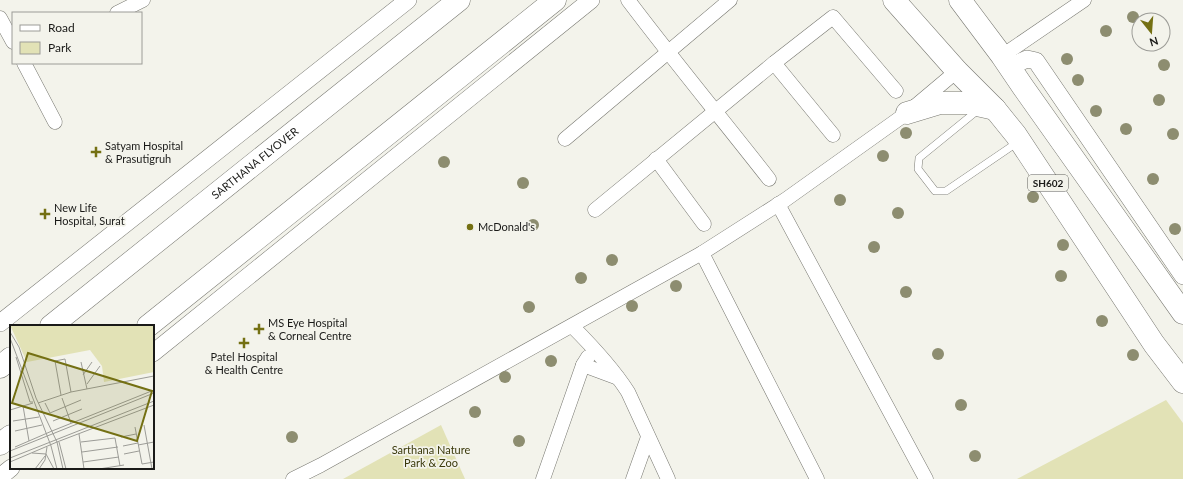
<svg xmlns="http://www.w3.org/2000/svg" width="1183" height="479" viewBox="0 0 1183 479" font-family="Lato,sans-serif">
<style>
.green{fill:#e2e2b6}
.lines{fill:none;stroke-linecap:round;stroke-linejoin:round}
.service-casing{stroke:#787871;stroke-width:8}
.minor-casing{stroke:#787871;stroke-width:15}
.tertiary-casing{stroke:#787871;stroke-width:18}
.primary-casing{stroke:#787871;stroke-width:23}
.service{stroke:#fff;stroke-width:7}
.minor{stroke:#fff;stroke-width:14}
.tertiary{stroke:#fff;stroke-width:17}
.primary{stroke:#fff;stroke-width:22}
.tree{fill:#8d8d70}
.poi-dot{fill:#747013;stroke:#f3f3eb;stroke-width:1.5}
.labels{text-anchor:middle;stroke-width:3.5;stroke-linejoin:round;paint-order:stroke}
.shield{fill:#f3f3eb;stroke:#5b5b57;stroke-width:1}
.shield-label{font-size:10px;font-weight:bold;fill:#1a1a18}
.poi-label{font-size:11px;fill:#1a1a18;stroke:#f3f3eb;text-anchor:start}
.street-label{font-size:11px;fill:#1a1a18;stroke:#f3f3eb}
.park-label{font-size:11px;fill:#3a390b;stroke:#f3f3eb}
.inset-road{fill:none;stroke:#9c9c97;stroke-width:1}
.view{fill:#747013;fill-opacity:0.15;stroke:#747013;stroke-width:2}
.inset-edge{fill:none;stroke:#1a1a18;stroke-width:2}
</style>
<rect width="100%" height="100%" fill="#f3f3eb"/>
<!-- green -->
<g class="green">
<path d="M1166,400L1183,423V479H1017Z"/>
<path d="M441,425L465,479H343Z"/>
</g>
<g class="lines">
<defs>
<path id="service" d="M978,110L919,158L918,169L935,191H946L1018,142"/>
<g id="minor">
<path d="M628,0C674,61 722,119 769,179"/>
<path d="M117,13L143,0"/>
<path d="M0,18L13,42"/>
<path d="M1002,56L1084,0"/>
<path d="M24,63L55,122"/>
<path d="M774,63L833,135"/>
<path d="M565,139L730,0"/>
<path d="M656,159L704,224"/>
<path d="M778,204L926,479"/>
<path d="M595,210L774,63L833,17L896,91"/>
<path d="M702,253L817,479"/>
<path d="M572,326C592,346 612,367 628,392L668,479"/>
<path d="M588,357L583,365L618,378"/>
<path d="M293,479L321,465L702,253L785,200L907,113L957,71"/>
<path d="M543,479L583,365"/>
<path d="M633,479L648,437"/>
</g>
<g id="tertiary">
<path d="M1009,67L1027,59L1036,61L1183,276"/>
<path d="M0,323L408,0"/>
<path d="M153,353L591,0"/>
<path d="M0,477L11,468"/>
</g>
<g id="primary">
<path d="M894,0L957,71L995,109L1016,135L1154,344L1183,382"/>
<path d="M960,0L1002,56L1023,87L1183,313"/>
<path d="M907,113L940,103H968L995,109"/>
<path id="s1" d="M51,326L459,0"/>
<path d="M148,326L555,0"/>
<path d="M0,367L11,358"/>
<path d="M0,444L11,436"/>
</g>
</defs>
<!-- service casing -->
<use href="#service" class="service-casing"/>
<!-- minor casing -->
<use href="#minor" class="minor-casing"/>
<!-- tertiary casing -->
<use href="#tertiary" class="tertiary-casing"/>
<!-- primary casing -->
<use href="#primary" class="primary-casing"/>
<!-- service -->
<use href="#service" class="service"/>
<!-- minor -->
<use href="#minor" class="minor"/>
<!-- tertiary -->
<use href="#tertiary" class="tertiary"/>
<!-- primary -->
<use href="#primary" class="primary"/>
</g>
<!-- trees -->
<g class="tree">
<circle cx="1133" cy="17" r="6"/>
<circle cx="1106" cy="31" r="6"/>
<circle cx="1067" cy="59" r="6"/>
<circle cx="1164" cy="65" r="6"/>
<circle cx="1078" cy="80" r="6"/>
<circle cx="1159" cy="100" r="6"/>
<circle cx="1096" cy="111" r="6"/>
<circle cx="1126" cy="129" r="6"/>
<circle cx="906" cy="133" r="6"/>
<circle cx="1173" cy="134" r="6"/>
<circle cx="883" cy="156" r="6"/>
<circle cx="444" cy="162" r="6"/>
<circle cx="1153" cy="179" r="6"/>
<circle cx="523" cy="183" r="6"/>
<circle cx="1033" cy="197" r="6"/>
<circle cx="840" cy="200" r="6"/>
<circle cx="898" cy="213" r="6"/>
<circle cx="533" cy="225" r="6"/>
<circle cx="1175" cy="229" r="6"/>
<circle cx="1063" cy="245" r="6"/>
<circle cx="874" cy="247" r="6"/>
<circle cx="612" cy="260" r="6"/>
<circle cx="1061" cy="276" r="6"/>
<circle cx="581" cy="278" r="6"/>
<circle cx="676" cy="286" r="6"/>
<circle cx="906" cy="292" r="6"/>
<circle cx="632" cy="306" r="6"/>
<circle cx="529" cy="307" r="6"/>
<circle cx="1102" cy="321" r="6"/>
<circle cx="938" cy="354" r="6"/>
<circle cx="1133" cy="355" r="6"/>
<circle cx="551" cy="361" r="6"/>
<circle cx="505" cy="377" r="6"/>
<circle cx="961" cy="405" r="6"/>
<circle cx="475" cy="412" r="6"/>
<circle cx="292" cy="437" r="6"/>
<circle cx="519" cy="441" r="6"/>
<circle cx="975" cy="456" r="6"/>
</g>
<!-- markers -->
<g class="poi-dot">
<path d="M94 146h4v4h4v4h-4v4h-4v-4h-4v-4h4z"/>
<path d="M43 208h4v4h4v4h-4v4h-4v-4h-4v-4h4z"/>
<circle cx="470" cy="227" r="4"/>
<path d="M257 323h4v4h4v4h-4v4h-4v-4h-4v-4h4z"/>
<path d="M242 337h4v4h4v4h-4v4h-4v-4h-4v-4h4z"/>
</g>
<g class="labels">
<!-- shield labels -->
<rect class="shield" x="1028" y="175" width="40" height="16" rx="3"/>
<g class="shield-label">
<text x="1048" y="187">SH602</text>
</g>
<!-- poi labels -->
<g class="poi-label">
<text x="105" y="150">Satyam Hospital<tspan x="105" dy="13">&amp; Prasutigruh</tspan></text>
<text x="54" y="212">New Life<tspan x="54" dy="13">Hospital, Surat</tspan></text>
<text x="478" y="231">McDonald's</text>
<text x="268" y="327">MS Eye Hospital<tspan x="268" dy="13">&amp; Corneal Centre</tspan></text>
<text x="244" y="361" text-anchor="middle">Patel Hospital<tspan x="244" dy="13">&amp; Health Centre</tspan></text>
</g>
<!-- street labels -->
<g class="street-label">
<text dy="4" stroke="none"><textPath href="#s1" startOffset="261">SARTHANA FLYOVER</textPath></text>
</g>
<!-- park labels -->
<g class="park-label">
<text x="431" y="454">Sarthana Nature<tspan x="431" dy="13">Park &amp; Zoo</tspan></text>
</g>
</g>
<!-- overview -->
<g transform="translate(10 325)">
<rect width="144" height="144" fill="#f3f3eb"/>
<path d="M0,0H144V47L94,57L92,41L80,25L17,37Z" fill="#e2e2b6"/>
<path class="inset-road" d="M0,7L9,22L26,73L47,117L53,144M0,13L41,121L47,144M6,32L20,77H23M71,37L77,64M73,50L82,37M77,59L90,41M51,70L45,36L55,34L61,67M52,73L61,98M28,78L61,67L144,51M35,78L40,88L71,75M13,81L19,116M0,85L23,78M3,96L29,92M43,96L72,84M134,100L142,144M125,102L132,139L144,137M5,106L32,100M42,106L144,65M69,109L74,144M111,112L126,109M47,117L144,80M49,117L56,144M71,117L105,113L110,141M128,120L144,117M113,121L128,118M5,122L42,106M0,126L144,68M72,127L108,122M22,128L36,129L44,144M114,129L129,126M0,133L144,76M0,137L47,117M73,137L109,132M25,144L35,131M29,144L35,135L37,122M89,144L114,140"/>
<path class="view" d="M18,28L142,66L127,116L2,78Z"/>
<rect width="144" height="144" class="inset-edge"/>
</g>
<!-- legend -->
<rect x="12" y="12" width="130" height="52" fill="#f3f3eb" stroke="#9c9c97"/>
<rect x="20" y="25" width="20" height="6" fill="#ffffff" stroke="#9c9c97"/>
<text x="48" y="32" font-size="12" fill="#1a1a18">Road</text>
<rect x="20" y="42" width="20" height="12" fill="#e2e2b6" stroke="#9c9c97"/>
<text x="48" y="52" font-size="12" fill="#1a1a18">Park</text>
<!-- north arrow -->
<g transform="translate(1151 32) rotate(163)"><circle r="19" fill="#f3f3eb" stroke="#9c9c97"/>
<path d="M0-3L7 15L0 10L-7 15Z" fill="#747013"/>
<text y="-6" font-size="11" font-weight="bold" text-anchor="middle" fill="#1a1a18">N</text>
</g>
</svg>
